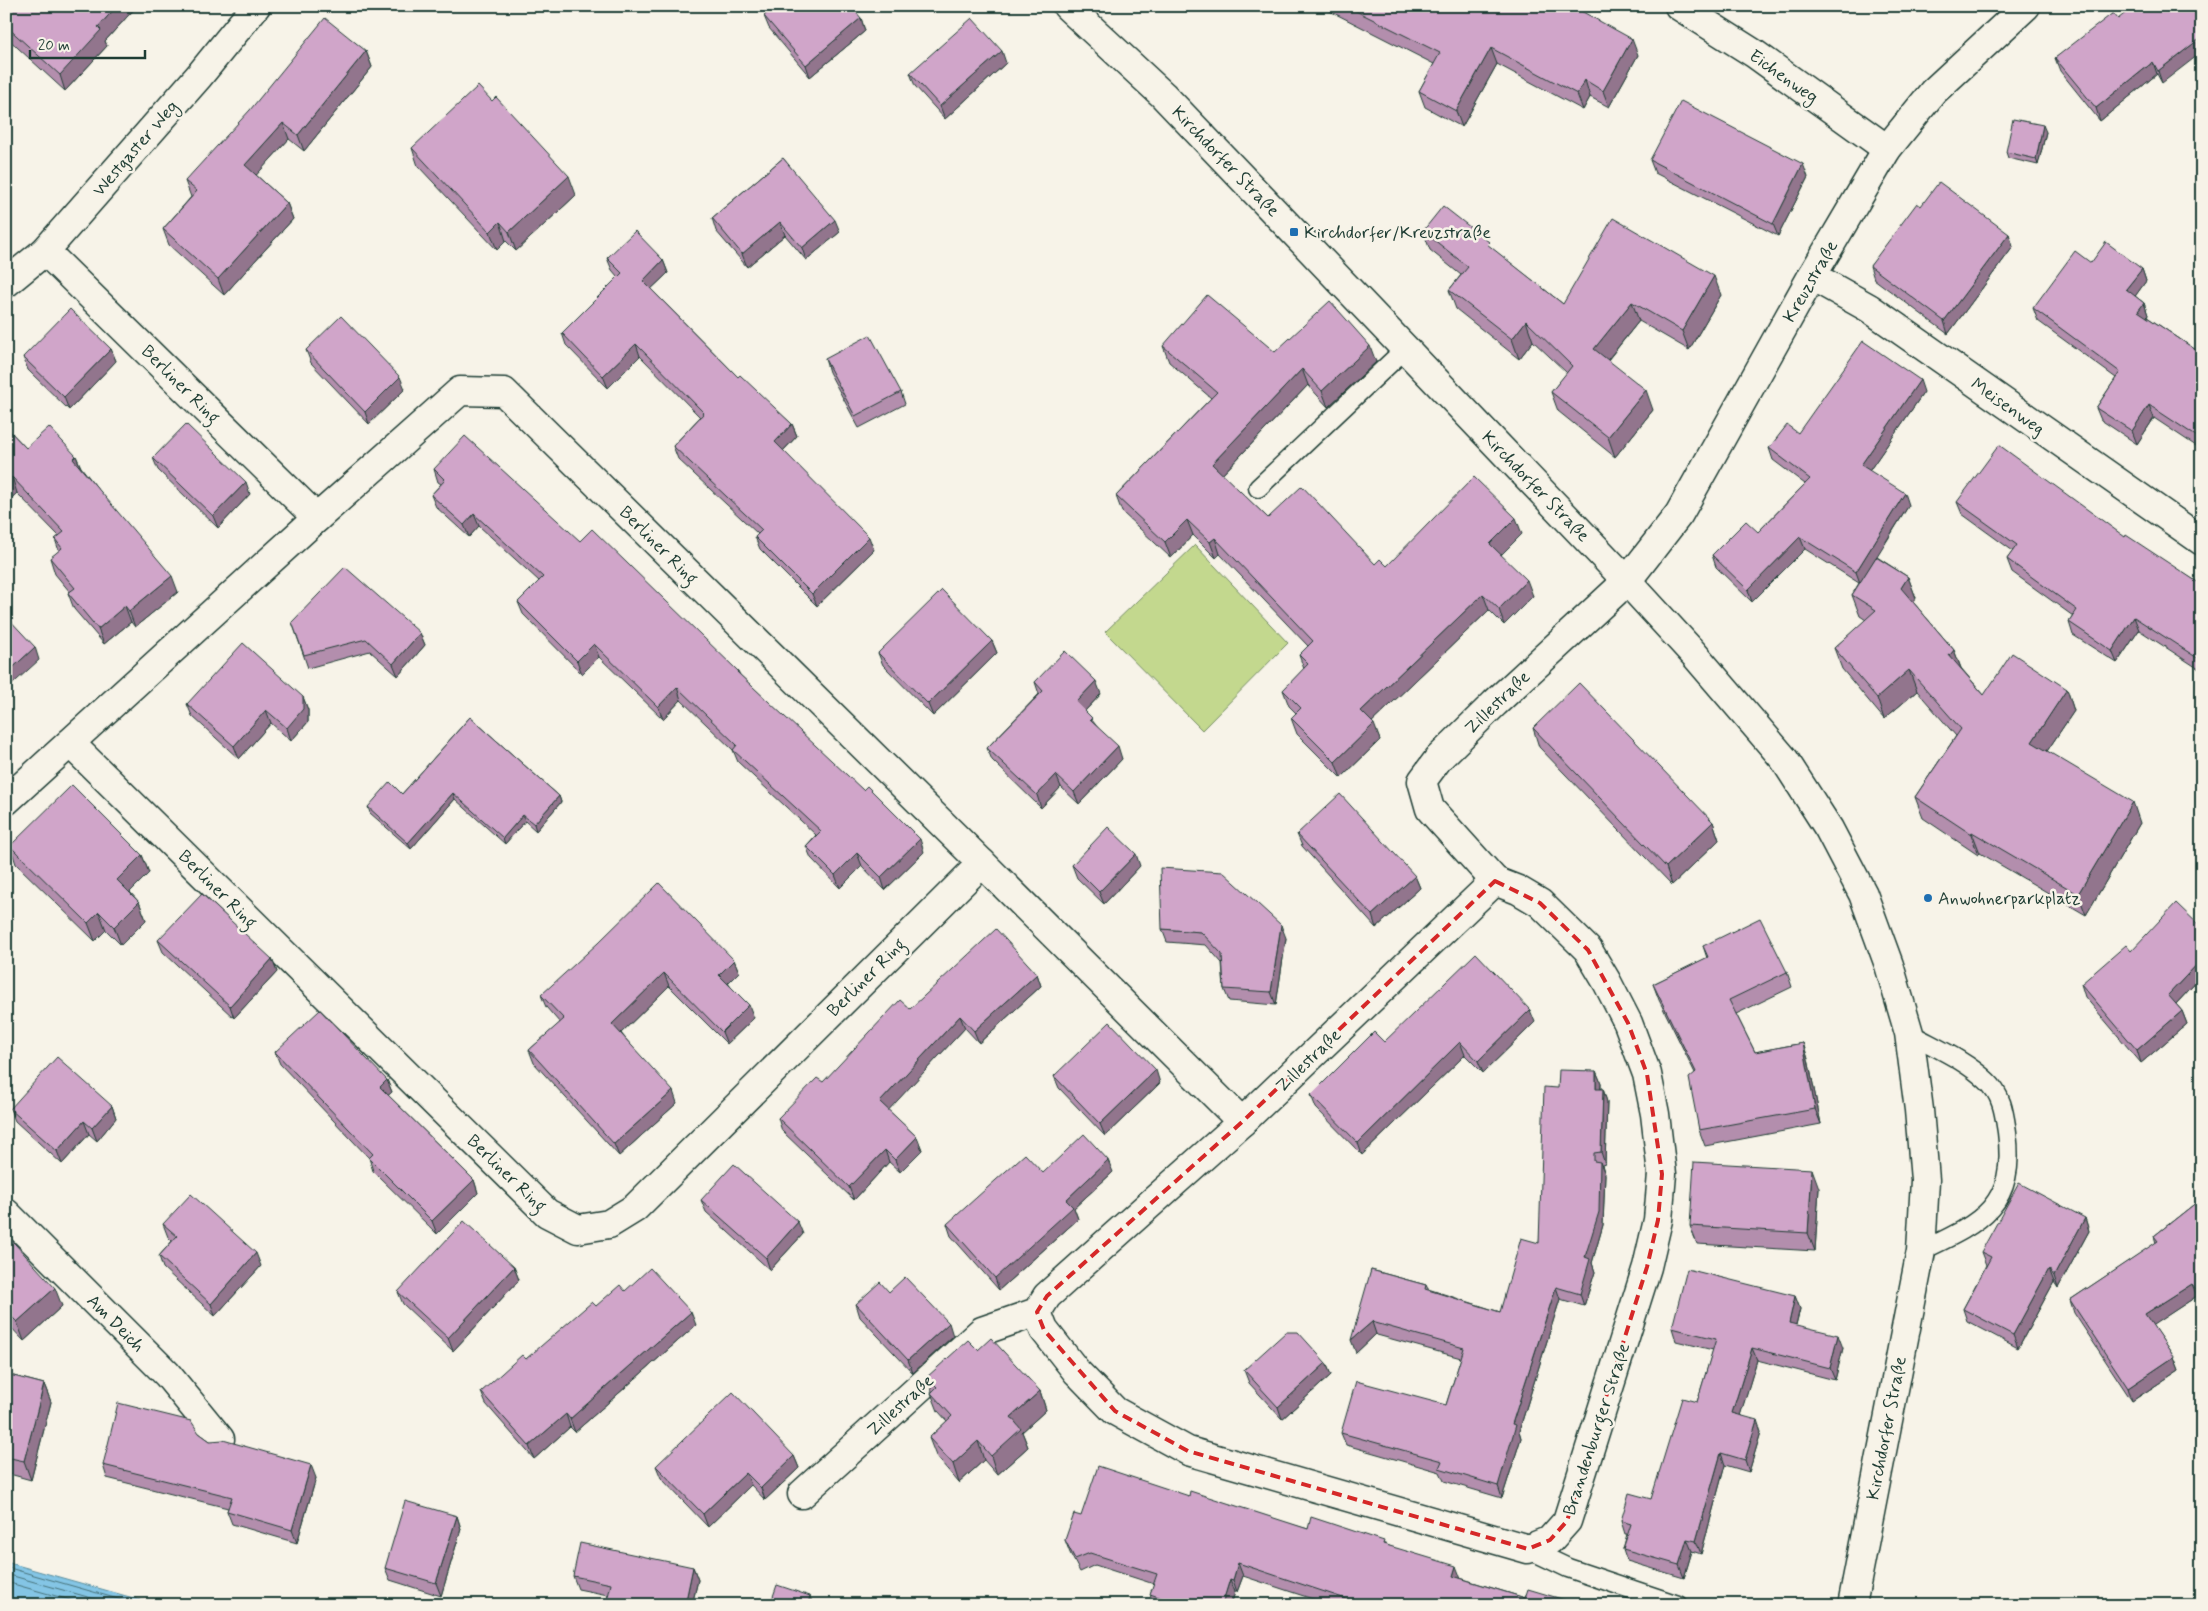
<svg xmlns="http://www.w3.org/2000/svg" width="2208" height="1611" viewBox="0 0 2208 1611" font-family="Mynerve,sans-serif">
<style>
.green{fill:#c3d88e;stroke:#718a61}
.water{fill:#84c5e5;stroke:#5c8f9e}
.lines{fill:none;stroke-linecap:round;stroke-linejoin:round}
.shore{stroke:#47737b;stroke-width:1}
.lane-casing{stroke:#1f3d34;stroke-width:21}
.street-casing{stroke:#1f3d34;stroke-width:31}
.secondary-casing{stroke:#1f3d34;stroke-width:31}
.lane{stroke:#f7f3e8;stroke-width:18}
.street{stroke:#f7f3e8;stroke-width:28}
.secondary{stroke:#f7f3e8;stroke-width:28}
.wall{fill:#b38ead;stroke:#1f3d34}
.shaded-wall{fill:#92748d;stroke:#1f3d34}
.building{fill:#d0a5c9;stroke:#1f3d34}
.marked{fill:none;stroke:#d62828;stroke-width:4;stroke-dasharray:10 6;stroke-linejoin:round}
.poi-dot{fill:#1f6fb2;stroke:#f7f3e8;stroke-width:2}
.labels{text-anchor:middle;stroke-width:5;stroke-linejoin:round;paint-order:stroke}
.street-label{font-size:18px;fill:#1f3d34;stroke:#f7f3e8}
.poi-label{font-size:18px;fill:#1f3d34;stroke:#f7f3e8;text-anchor:start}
</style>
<rect width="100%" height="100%" fill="#f7f3e8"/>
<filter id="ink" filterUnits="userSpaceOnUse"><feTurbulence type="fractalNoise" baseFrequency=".02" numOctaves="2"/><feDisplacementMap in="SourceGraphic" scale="10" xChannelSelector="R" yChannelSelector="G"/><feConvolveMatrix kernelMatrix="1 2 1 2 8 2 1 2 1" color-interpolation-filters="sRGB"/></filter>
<g filter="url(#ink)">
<!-- green -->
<path class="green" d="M1195,545L1288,643L1202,730L1105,632Z"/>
<!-- water -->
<path class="water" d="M6,1562L158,1605H6Z"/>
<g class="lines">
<!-- shore -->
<g class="shore">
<path d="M6,1567L139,1605"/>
<path d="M6,1574L116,1605"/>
<path d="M6,1582L88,1605"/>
</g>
<defs>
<g id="lane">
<path d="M1258,488L1405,349"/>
<path d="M1909,1033C1936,1048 1965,1060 1987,1081C2002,1095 2004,1112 2007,1132C2017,1207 1980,1223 1921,1251"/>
<path d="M1528,1549L1568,1568L1678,1605"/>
</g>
<g id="street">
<path d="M1679,6L1755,54L1887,149"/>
<path d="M45,251L317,518"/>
<path d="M1812,276L1869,308L2202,541"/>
<path d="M6,283L45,251L199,76L256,6"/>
<path d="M70,743L547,1213L578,1229L609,1224L635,1208L982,863L1242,1122"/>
<path d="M6,801L317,518L460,391L504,392L982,863"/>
<path d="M6,1213L167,1374L220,1439"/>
<path d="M1037,1312L1044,1330L1077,1372L1115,1411L1188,1451L1528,1549L1550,1540L1567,1521L1647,1267L1658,1220L1662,1174L1655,1114L1647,1074L1628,1023L1607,982L1588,950L1540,903L1518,890L1495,881L1430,809L1422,781L1439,758L1495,703L1627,581L1679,514L1812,276L1887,149L1933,92L2026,6"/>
<path d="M802,1494L982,1331L1037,1312L1047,1296L1242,1122L1495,881"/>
</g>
<path id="secondary" d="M1067,6L1163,95L1627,581L1694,654L1784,759L1829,829L1863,894L1889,965L1909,1033L1919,1110L1925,1180L1921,1251L1852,1605"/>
</defs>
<!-- lane casing -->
<use href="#lane" class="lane-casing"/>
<!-- street casing -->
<use href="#street" class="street-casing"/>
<!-- secondary casing -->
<use href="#secondary" class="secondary-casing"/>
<!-- lane -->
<use href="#lane" class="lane"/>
<!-- street -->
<use href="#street" class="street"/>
<!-- secondary -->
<use href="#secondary" class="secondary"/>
</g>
<!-- wall -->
<g class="wall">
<path d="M6,6H137L105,41L107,46L65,91L6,37Z"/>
<path d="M1320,6H1572L1638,55L1609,107L1590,97L1583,110L1497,64L1462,127L1425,107L1419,91L1434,64Z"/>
<path d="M2202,6L2162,83L2157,74L2100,121L2060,71L2055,58L2118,19Z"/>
<path d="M764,16L861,18L865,31L810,77L769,28Z"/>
<path d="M366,51L372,67L304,151L289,139L256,175L287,203L293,219L224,295L169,245L163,229L191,197L185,181Z"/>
<path d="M1006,63L945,119L915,86L910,73Z"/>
<path d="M2046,132L2038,165L2008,158L2006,152Z"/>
<path d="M412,148L576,195L516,251L506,241L497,250L418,166Z"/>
<path d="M783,158L840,232L806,260L785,235L747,267L716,231L712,218Z"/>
<path d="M1650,160L1808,177L1778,236L1655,173Z"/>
<path d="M1921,206L2009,234L2013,247L1948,334L1874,279L1870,266Z"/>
<path d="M1423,231L1490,247L1563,304L1721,295L1689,350L1639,321L1608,360L1653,410L1615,457L1558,411L1551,392L1567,373L1533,341L1519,359L1456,309L1449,290L1461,275L1430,250Z"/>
<path d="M607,258L663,260L668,273L651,289L738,377L792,424L797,436L783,451L874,550L817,606L760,549L755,537L758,534L678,459L673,446L700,417L640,356L608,388L566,345L562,333L618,277L612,270Z"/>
<path d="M2091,263L2142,269L2146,281L2135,296L2144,303L2148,315L2147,317L2202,354V450L2154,418L2137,444L2101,420L2096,408L2116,378L2038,321L2033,308Z"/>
<path d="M1163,346L1275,352L1376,362L1328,407L1308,385L1222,475L1268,518L1375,564L1387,566L1522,534L1501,555L1533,596L1504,625L1489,610L1372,722L1380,740L1341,778L1297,734L1291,718L1296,713L1289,706L1283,690L1304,669L1299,655L1308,646L1220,554L1216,558L1193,535L1171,558L1122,512L1116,496L1211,398L1169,362Z"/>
<path d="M111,349L116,361L69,410L28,370L23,357Z"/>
<path d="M306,350L405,389L369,424L311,363Z"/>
<path d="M825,359L901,392L905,404L859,428L829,372Z"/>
<path d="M1924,392L1869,471L1909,505L1877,557L1908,577L1916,598L1913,602L1954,650L1961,668L1984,695L2067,689L2074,711L2047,751L2140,823L2086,915L1980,853L1978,855L1923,818L1915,797L1956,736L1917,691L1884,719L1842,669L1834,648L1866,620L1860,616L1852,595L1859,583L1805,549L1752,602L1716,567L1712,555L1758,532L1805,484L1773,460L1769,448L1798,433Z"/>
<path d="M6,427L26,448L76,456L81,467L178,592L135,627L131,622L104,644L74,609L68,593L70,592L55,574L50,558L59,551L55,539L59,536L17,493L6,503Z"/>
<path d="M153,458L250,494L218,528L158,470Z"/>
<path d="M434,469L580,541L738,671L740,675L924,852L885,890L862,866L840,888L811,858L806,846L816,835L738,762L733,750L681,700L663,719L599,657L582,674L523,614L518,602L539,581L479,526L469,537L436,507L431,495L441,484L438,482Z"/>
<path d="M1957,502L2125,537L2202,585V671L2139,630L2117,663L2073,635L2069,622L2073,616L2012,572L2007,559L2013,551L1962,514Z"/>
<path d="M292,622L420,633L425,645L398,676L370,651L308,668Z"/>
<path d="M992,641L997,653L933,716L883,665L878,653Z"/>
<path d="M1035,682L1101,694L1085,711L1122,759L1079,804L1061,787L1041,808L992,760L987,748L1039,694Z"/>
<path d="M303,697L308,710V722L291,741L271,723L239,759L192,716L187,704Z"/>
<path d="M470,717L559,796L561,802L536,831L525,821L505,844L455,799L411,849L370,813L368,807L402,794Z"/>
<path d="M1533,728L1713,822L1719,840L1672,885L1539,747Z"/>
<path d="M1297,834L1415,876L1420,888L1376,928L1302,846Z"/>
<path d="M10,846L142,855L149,873L130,892L139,902L146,920L121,945L106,930L95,941L16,864Z"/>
<path d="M1072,865L1140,866L1104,904L1077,878Z"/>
<path d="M2202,928V976L2176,1004L2182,1011L2187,1024L2141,1063L2085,997L2081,984L2131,951Z"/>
<path d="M1162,929L1286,938L1276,1005L1229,1001L1224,989L1222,963L1206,945L1167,942Z"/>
<path d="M158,940L272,959L277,972L234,1018L163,952Z"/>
<path d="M1703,946L1787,972L1792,987L1736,1014L1755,1052L1803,1043L1808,1059L1821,1124L1705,1146L1699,1130L1695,1073L1659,1000L1653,984L1707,958Z"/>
<path d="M734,960L739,972L728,983L754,1018L727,1044L669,986L621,1033L677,1103L619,1156L534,1063L529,1050L560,1023L546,1007L541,995Z"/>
<path d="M1037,974L1041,986L979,1043L965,1028L888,1110L917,1137L922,1150L900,1172L889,1162L854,1200L782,1131L778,1118L823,1082L910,1009Z"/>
<path d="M1535,1022L1483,1073L1465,1055L1362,1155L1316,1108L1311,1095L1384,1042Z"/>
<path d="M275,1052L387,1080L392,1092L388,1095L474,1180L478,1193L437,1234L373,1171L369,1158L280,1064Z"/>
<path d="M1596,1071L1601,1083V1089H1603L1607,1102L1605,1164L1602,1165L1605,1174L1603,1225L1592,1263L1595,1272L1584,1306L1560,1299L1519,1431L1521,1438L1502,1498L1444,1481L1440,1472L1346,1445L1341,1433L1446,1405L1461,1358L1377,1335L1376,1334L1356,1353L1371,1270L1426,1285L1428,1289L1500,1312L1539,1243L1558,1088Z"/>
<path d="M1054,1076L1160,1083L1105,1136L1059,1088Z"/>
<path d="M112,1106L116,1118L97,1141L89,1134L62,1164L15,1121L10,1109Z"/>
<path d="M1113,1172L1074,1208L1078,1219L999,1290L951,1236L947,1224L1043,1173Z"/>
<path d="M1819,1188L1815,1251L1697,1244L1690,1226Z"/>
<path d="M2202,1198V1303L2197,1296L2152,1325L2174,1357L2179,1370L2132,1401L2074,1313L2070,1300L2156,1243L2154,1236Z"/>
<path d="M701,1200L803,1234L770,1270L706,1212Z"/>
<path d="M2085,1218L2089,1231L2058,1288L2054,1282L2018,1348L1967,1321L1963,1309L1986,1265L1981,1252Z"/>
<path d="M163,1224L261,1266L215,1316L163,1268L159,1256L172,1241L168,1237Z"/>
<path d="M6,1234L62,1306L24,1341L6,1322Z"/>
<path d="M514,1267L519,1280L453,1351L403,1304L398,1292Z"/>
<path d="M625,1291L696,1325L575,1432L570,1427L534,1459L486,1404L481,1392L526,1359L596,1306Z"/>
<path d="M1795,1296L1800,1309L1796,1325L1843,1348L1835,1380L1757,1360L1740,1415L1761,1432L1749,1472L1725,1465L1701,1554L1692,1551L1684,1578L1627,1561L1623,1549L1627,1534H1625L1621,1521L1651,1499L1697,1402L1713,1350L1676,1341L1672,1328Z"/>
<path d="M856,1304L953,1336L913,1373L860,1317Z"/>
<path d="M978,1350L1040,1391L1046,1410L1022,1432L1028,1447L997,1475L984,1460L959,1483L936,1456L929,1438L947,1421L938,1411L931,1393L932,1391L927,1377Z"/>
<path d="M1326,1363L1331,1375L1282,1419L1249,1383L1244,1370Z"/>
<path d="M6,1374L44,1384L51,1402L31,1480L6,1473Z"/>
<path d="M199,1433L210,1441L316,1478L297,1543L232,1524L227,1511L228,1508L107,1478L103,1465Z"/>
<path d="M794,1456L799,1468L765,1500L751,1485L708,1527L661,1478L656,1466Z"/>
<path d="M1189,1496L1308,1529L1385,1544L1460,1578L1525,1598L1565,1600L1567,1605H1331L1243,1576L1237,1592H1235L1231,1605H1154L1150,1594L1154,1584L1095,1565L1080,1572L1070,1553L1065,1540L1081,1516Z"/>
<path d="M457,1516L461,1529L441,1596L390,1580L385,1568Z"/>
<path d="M693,1567L698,1580L692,1605H606L608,1595L578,1589L573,1576Z"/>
</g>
<!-- shaded-wall -->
<g class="shaded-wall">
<path d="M117,6H137L105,41L107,46L65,91L60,75L98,27Z"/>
<path d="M861,18L865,31L810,77L806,65Z"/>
<path d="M2202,37V52L2162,83L2158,71Z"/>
<path d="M1632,39L1638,55L1609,107L1603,91Z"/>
<path d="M1491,48L1497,64L1462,127L1456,111Z"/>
<path d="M366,51L372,67L304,151L298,135Z"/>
<path d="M1002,51L1006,63L945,119L940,106Z"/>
<path d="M2153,62L2157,74L2100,121L2096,108Z"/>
<path d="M1585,80L1590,97L1583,110L1577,94Z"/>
<path d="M283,123L289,139L251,181L245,165Z"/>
<path d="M2043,125L2046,132L2038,165L2036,159Z"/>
<path d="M1803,164L1808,177L1778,236L1773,224Z"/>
<path d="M569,176L576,195L516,251L509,232Z"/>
<path d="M287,203L293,219L224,295L218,279Z"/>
<path d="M835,220L840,232L806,260L802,248Z"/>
<path d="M500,222L506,241L497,250L490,232Z"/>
<path d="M780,222L785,235L747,267L742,254Z"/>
<path d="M2009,234L2013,247L1948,334L1944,321Z"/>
<path d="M663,260L668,273L647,293L643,281Z"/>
<path d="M2142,269L2146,281L2131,302L2126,289Z"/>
<path d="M1714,276L1721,295L1689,350L1682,331Z"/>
<path d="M1632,302L1639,321L1601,368L1594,349Z"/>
<path d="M2144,303L2148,315L2142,323L2138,311Z"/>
<path d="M1526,321L1533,341L1519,359L1512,339Z"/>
<path d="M636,344L640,356L608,388L603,376Z"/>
<path d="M1370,346L1376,362L1328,407L1322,391Z"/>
<path d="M111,349L116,361L69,410L64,397Z"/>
<path d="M1302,369L1308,385L1217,480L1212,464Z"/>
<path d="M400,377L405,389L369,424L365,412Z"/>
<path d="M1920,380L1924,392L1865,477L1861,465Z"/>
<path d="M1646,390L1653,410L1615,457L1608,437Z"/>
<path d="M2149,405L2154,418L2137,444L2132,431Z"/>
<path d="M792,424L797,436L779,455L775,442Z"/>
<path d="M76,456L82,471L73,459Z"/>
<path d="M12,477L17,493L6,503V482Z"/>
<path d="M246,482L250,494L218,528L213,516Z"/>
<path d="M1905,493L1909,505L1860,583L1856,572Z"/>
<path d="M474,514L479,526L469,537L464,525Z"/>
<path d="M1516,518L1522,534L1496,560L1490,544Z"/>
<path d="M1187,520L1193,535L1171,558L1165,542Z"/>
<path d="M869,537L874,550L817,606L812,594Z"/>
<path d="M1800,537L1805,549L1752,602L1748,590Z"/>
<path d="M1215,538L1220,554L1216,558L1210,542Z"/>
<path d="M172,576L178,592L135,627L129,611Z"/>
<path d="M1908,577L1916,598L1909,609L1901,588Z"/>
<path d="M1527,580L1533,596L1504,625L1499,609Z"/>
<path d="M1483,594L1489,610L1367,727L1361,711Z"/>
<path d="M125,606L131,622L104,644L98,629Z"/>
<path d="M2134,617L2139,630L2117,663L2112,651Z"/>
<path d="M420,633L425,645L398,676L393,664Z"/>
<path d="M992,641L997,653L933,716L928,704Z"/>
<path d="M594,644L599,657L582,674L577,661Z"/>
<path d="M35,647L39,660L6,690V674Z"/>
<path d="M1954,650L1962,671L1958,676L1950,655Z"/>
<path d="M1909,670L1917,691L1884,719L1877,698Z"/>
<path d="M1096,681L1101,694L1081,715L1076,702Z"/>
<path d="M677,687L681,700L663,719L658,707Z"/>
<path d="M2067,689L2074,711L2039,763L2032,742Z"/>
<path d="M303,697L308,710V722L291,741L287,728Z"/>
<path d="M266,710L271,723L239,759L234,746Z"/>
<path d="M1374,724L1380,740L1341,778L1335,762Z"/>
<path d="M1118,746L1122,759L1079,804L1074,792Z"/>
<path d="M1056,775L1061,787L1041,808L1037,795Z"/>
<path d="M453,793L455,799L411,849L408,843Z"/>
<path d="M559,796L561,802L536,831L534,824Z"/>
<path d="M2133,802L2140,823L2086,915L2078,894Z"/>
<path d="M523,815L525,821L505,844L503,838Z"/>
<path d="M1713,822L1719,840L1672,885L1666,867Z"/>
<path d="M1972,832L1980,853L1978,855L1971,834Z"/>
<path d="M920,839L924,852L885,890L881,877Z"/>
<path d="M857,853L862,866L840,888L835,875Z"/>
<path d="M1136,854L1140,866L1104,904L1099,892Z"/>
<path d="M142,855L149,873L124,898L117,880Z"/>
<path d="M1415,876L1420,888L1376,928L1372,915Z"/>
<path d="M139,902L146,920L121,945L114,927Z"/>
<path d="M99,912L106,930L95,941L88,923Z"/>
<path d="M1281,925L1286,938L1276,1005L1271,992Z"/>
<path d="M272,959L277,972L234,1018L230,1006Z"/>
<path d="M2202,959V976L2173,1007L2168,995Z"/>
<path d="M734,960L739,972L724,987L719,975Z"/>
<path d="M664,973L669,986L617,1037L612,1024Z"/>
<path d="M1037,974L1041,986L979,1043L974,1031Z"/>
<path d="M749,1005L754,1018L727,1044L722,1032Z"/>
<path d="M1530,1010L1535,1022L1483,1073L1478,1061Z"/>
<path d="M2182,1011L2187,1024L2141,1063L2137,1050Z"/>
<path d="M960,1016L965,1028L884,1115L880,1102Z"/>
<path d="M1460,1042L1465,1055L1362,1155L1358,1143Z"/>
<path d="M1803,1043L1808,1059L1821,1124L1815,1109Z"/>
<path d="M1156,1070L1160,1083L1105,1136L1100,1124Z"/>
<path d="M1596,1071L1601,1083L1600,1101L1596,1089Z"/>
<path d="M387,1080L392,1092L384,1099L380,1087Z"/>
<path d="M1603,1089L1607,1102L1605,1164L1601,1152Z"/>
<path d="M673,1091L677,1103L619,1156L614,1144Z"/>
<path d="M112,1106L116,1118L97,1141L92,1128Z"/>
<path d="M84,1121L89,1134L62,1164L57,1151Z"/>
<path d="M917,1137L922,1150L900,1172L895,1160Z"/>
<path d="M885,1150L889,1162L854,1200L849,1187Z"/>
<path d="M1108,1160L1113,1172L1074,1208L1078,1219L999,1290L995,1278L1066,1200Z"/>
<path d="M1600,1162L1605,1174L1603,1225L1592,1263L1595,1272L1584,1306L1580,1294Z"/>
<path d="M1812,1169L1819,1188L1815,1251L1808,1233Z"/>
<path d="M474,1180L478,1193L437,1234L432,1221Z"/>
<path d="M2085,1218L2089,1231L2058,1288L2054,1276Z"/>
<path d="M798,1222L803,1234L770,1270L766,1258Z"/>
<path d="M256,1253L261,1266L215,1316L211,1304Z"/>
<path d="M514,1267L519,1280L453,1351L448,1338Z"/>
<path d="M2049,1269L2054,1282L2018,1348L2013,1335Z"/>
<path d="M2192,1284L2197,1296L2150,1327L2145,1314Z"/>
<path d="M1556,1287L1560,1299L1519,1431L1521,1438L1502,1498L1498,1486L1512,1424Z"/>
<path d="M55,1288L62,1306L24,1341L17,1322Z"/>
<path d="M1795,1296L1800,1309L1793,1336L1789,1323Z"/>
<path d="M691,1312L696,1325L575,1432L570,1419Z"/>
<path d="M1373,1321L1372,1322L1376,1334L1356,1353L1351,1340Z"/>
<path d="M949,1323L953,1336L913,1373L908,1360Z"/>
<path d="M1838,1335L1843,1348L1835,1380L1830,1368Z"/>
<path d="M1752,1348L1757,1360L1737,1426L1732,1413Z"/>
<path d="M2174,1357L2179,1370L2132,1401L2128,1388Z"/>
<path d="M1326,1363L1331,1375L1282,1419L1278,1407Z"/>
<path d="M44,1384L51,1402L31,1480L24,1461Z"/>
<path d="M1040,1391L1046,1410L1022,1432L1028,1447L997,1475L991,1456L1011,1417Z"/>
<path d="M566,1414L570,1427L534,1459L529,1446Z"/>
<path d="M1757,1420L1761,1432L1749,1472L1745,1460Z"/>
<path d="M978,1441L984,1460L959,1483L953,1464Z"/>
<path d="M1721,1453L1725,1465L1701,1554L1696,1541Z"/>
<path d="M794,1456L799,1468L765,1500L761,1488Z"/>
<path d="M311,1465L316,1478L297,1543L292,1530Z"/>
<path d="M746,1473L751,1485L708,1527L703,1514Z"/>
<path d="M457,1516L461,1529L441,1596L436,1583Z"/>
<path d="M1687,1539L1692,1551L1684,1578L1679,1565Z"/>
<path d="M1238,1563L1243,1576L1237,1592L1233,1580Z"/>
<path d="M1456,1566L1461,1579L1453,1576Z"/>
<path d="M693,1567L698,1580L692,1605H685Z"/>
<path d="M1230,1579L1235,1592L1231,1605H1222Z"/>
<path d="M810,1596L813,1605L808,1603Z"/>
</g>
<!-- building -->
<g class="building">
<path d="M6,6H117L98,27L101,30L60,75L6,26Z"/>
<path d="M775,6H851L861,18L806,65L764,16Z"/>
<path d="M1346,6H1572L1632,39L1603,91L1585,80L1577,94L1491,48L1456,111L1419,91L1440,53Z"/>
<path d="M2134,6H2202V37L2158,71L2153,62L2096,108L2055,58L2113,13L2118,19Z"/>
<path d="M325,18L366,51L298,135L283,123L245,165L287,203L218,279L163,229L197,191L185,181L250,110Z"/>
<path d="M972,18L1002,51L940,106L910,73Z"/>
<path d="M478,86L492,101L496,97L569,176L509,232L500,222L490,232L412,148Z"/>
<path d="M1681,101L1803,164L1773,224L1650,160Z"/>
<path d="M2013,119L2043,125L2036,159L2006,152Z"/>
<path d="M783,158L835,220L802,248L780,222L742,254L712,218Z"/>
<path d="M1939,182L2009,234L1944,321L1870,266L1917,203L1921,206Z"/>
<path d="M1443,206L1489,242L1487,244L1563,304L1613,218L1714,276L1682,331L1632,302L1594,349L1646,390L1608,437L1551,392L1572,366L1526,321L1512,339L1449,290L1468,267L1423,231Z"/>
<path d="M635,231L663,260L643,281L738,377L740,375L792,424L775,442L869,537L812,594L755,537L762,530L673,446L704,413L636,344L603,376L562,333L622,273L607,258Z"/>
<path d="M2106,242L2142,269L2126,289L2144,303L2138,311L2202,354V440L2149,405L2132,431L2096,408L2120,372L2033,308L2075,251L2091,263Z"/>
<path d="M1207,295L1275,352L1330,301L1370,346L1322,391L1302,369L1212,464L1268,518L1302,486L1375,564L1380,559L1387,566L1474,477L1516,518L1490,544L1527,580L1499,609L1483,594L1361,711L1374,724L1335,762L1291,718L1301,708L1283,690L1308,664L1299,655L1313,641L1215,538L1210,542L1187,520L1165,542L1116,496L1217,392L1163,346Z"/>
<path d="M70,309L111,349L64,397L23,357Z"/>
<path d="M341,316L400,377L365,412L306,350Z"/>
<path d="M870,335L901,392L855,416L825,359Z"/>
<path d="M1863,341L1920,380L1861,465L1905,493L1856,572L1800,537L1748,590L1712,555L1746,521L1758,532L1810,479L1769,448L1787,425L1798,433Z"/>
<path d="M186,424L246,482L213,516L153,458Z"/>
<path d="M6,427L26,448L49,427L76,456L73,459L172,576L129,611L125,606L98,629L68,593L75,588L50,558L62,548L55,539L64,532L12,477L6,482Z"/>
<path d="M465,436L580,541L592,529L738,671L737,672L863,790L867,786L920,839L881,877L857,853L835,875L806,846L821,831L733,750L737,745L677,687L658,707L594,644L577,661L518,602L543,577L474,514L464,525L431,495L445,480L434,469Z"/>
<path d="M1999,445L2125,537L2126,535L2202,585V661L2134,617L2112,651L2069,622L2077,610L2007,559L2017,545L1957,502Z"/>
<path d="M1876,557L1908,577L1901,588L1954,650L1950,655L1948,654L1984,695L2012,653L2067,689L2032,742L2133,802L2078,894L1972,832L1971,834L1915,797L1961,729L1909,670L1877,698L1834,648L1876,610L1852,595Z"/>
<path d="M345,567L420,633L393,664L366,639L304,655L292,622Z"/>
<path d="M942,590L992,641L928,704L878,653Z"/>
<path d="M6,616L35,647L6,674Z"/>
<path d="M243,643L303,697V709L287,728L266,710L234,746L187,704Z"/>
<path d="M1065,651L1096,681L1076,702L1092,718L1090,720L1118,746L1074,792L1056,775L1037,795L987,748L1043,691L1035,682Z"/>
<path d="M1579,683L1713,822L1666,867L1533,728Z"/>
<path d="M470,717L559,796L534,824L523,815L503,838L453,793L408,843L368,807L390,782L402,794Z"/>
<path d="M72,785L142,855L117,880L139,902L114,927L99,912L88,923L10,846Z"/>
<path d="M1340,794L1415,876L1372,915L1297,834Z"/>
<path d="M1108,827L1136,854L1099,892L1072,865Z"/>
<path d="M1160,868L1223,872L1281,925L1271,992L1224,989L1222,954L1201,932L1162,929Z"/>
<path d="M659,883L734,960L719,975L749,1005L722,1032L664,973L612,1024L673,1091L614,1144L529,1050L564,1019L541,995L598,943Z"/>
<path d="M202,894L272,959L230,1006L158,940Z"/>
<path d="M2176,903L2202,928V959L2168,995L2182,1011L2137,1050L2081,984L2126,945L2131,951Z"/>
<path d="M1760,918L1787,972L1729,1000L1755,1052L1803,1043L1815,1109L1699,1130L1689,1078L1696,1072L1653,984L1708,957L1703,946Z"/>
<path d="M996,929L1037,974L974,1031L960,1016L880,1102L917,1137L895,1160L885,1150L849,1187L778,1118L817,1078L823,1082L900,1000L910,1009Z"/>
<path d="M1476,953L1530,1010L1478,1061L1460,1042L1358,1143L1311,1095L1374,1032L1384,1042Z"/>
<path d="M320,1010L387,1080L380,1087L474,1180L432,1221L369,1158L373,1154L275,1052Z"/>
<path d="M1110,1022L1156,1070L1100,1124L1054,1076Z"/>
<path d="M57,1057L112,1106L92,1128L84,1121L57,1151L10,1109Z"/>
<path d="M1559,1070L1596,1071V1089H1603L1601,1152L1594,1153V1161L1600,1162L1599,1212L1585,1257L1590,1259L1580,1294L1556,1287L1512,1424L1516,1425L1498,1486L1439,1468L1442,1461L1341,1433L1356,1381L1446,1405L1464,1348L1372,1322L1373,1321L1351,1340L1371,1270L1426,1285L1425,1289L1500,1312L1521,1238L1539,1243L1544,1087L1558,1088Z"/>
<path d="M1084,1134L1108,1160L1066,1200L1073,1207L995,1278L947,1224L1025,1154L1043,1173Z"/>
<path d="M1694,1162L1812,1169L1808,1233L1690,1226Z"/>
<path d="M734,1164L798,1222L766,1258L701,1200Z"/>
<path d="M2019,1183L2085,1218L2054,1276L2049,1269L2013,1335L1963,1309L1991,1257L1981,1252Z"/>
<path d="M191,1194L256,1253L211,1304L159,1256L177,1236L163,1224Z"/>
<path d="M2202,1198V1296L2192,1284L2145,1314L2174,1357L2128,1388L2070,1300L2158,1241L2154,1236Z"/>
<path d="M464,1221L514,1267L448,1338L398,1292Z"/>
<path d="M6,1234L55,1288L17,1322L6,1311Z"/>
<path d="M650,1268L691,1312L570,1419L566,1414L529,1446L481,1392L522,1355L526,1359L592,1302L596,1306L620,1285L625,1291Z"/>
<path d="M1687,1269L1795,1296L1789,1323L1838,1335L1830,1368L1752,1348L1732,1413L1757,1420L1745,1460L1721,1453L1696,1541L1687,1539L1679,1565L1623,1549L1631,1524L1621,1521L1629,1493L1651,1499L1682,1398L1697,1402L1716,1339L1672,1328Z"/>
<path d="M905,1277L949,1323L908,1360L856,1304L880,1282L889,1292Z"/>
<path d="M1286,1332H1298L1326,1363L1278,1407L1244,1370Z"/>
<path d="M991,1338L1040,1391L1011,1417L1021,1429L991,1456L978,1441L953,1464L929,1438L952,1416L931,1393L937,1387L927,1377L968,1340L978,1350Z"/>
<path d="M6,1374L44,1384L24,1461L6,1457Z"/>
<path d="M733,1392L794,1456L761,1488L746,1473L703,1514L656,1466Z"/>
<path d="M118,1403L191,1421L199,1433L210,1441L223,1440L311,1465L292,1530L227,1511L232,1497L103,1465Z"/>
<path d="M1098,1466L1189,1496L1190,1491L1308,1529L1311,1517L1384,1541L1383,1544L1456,1566L1453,1576L1525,1598L1528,1589L1565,1600L1564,1605H1364L1238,1563L1233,1580L1230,1579L1222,1605H1182L1150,1594L1157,1574L1090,1553L1075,1559L1065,1540L1074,1514L1081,1516Z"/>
<path d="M405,1501L457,1516L436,1583L385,1568Z"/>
<path d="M580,1543L693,1567L685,1605H606L611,1584L573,1576Z"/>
<path d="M777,1585L810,1596L808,1603L813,1605H770Z"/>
</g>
</g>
<!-- marked area -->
<path class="marked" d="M1495,881L1540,903L1588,950L1628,1023L1647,1074L1662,1174L1658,1220L1647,1267L1567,1521L1550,1540L1528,1549L1188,1451L1115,1411L1044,1330L1037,1312L1047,1296L1242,1122Z"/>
<!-- markers -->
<g class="poi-dot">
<rect x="1289" y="227" width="10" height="10" rx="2.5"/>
<circle cx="1928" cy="898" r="5"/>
</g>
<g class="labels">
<!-- street labels -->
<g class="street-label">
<text transform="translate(1784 76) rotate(35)" y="6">Eichenweg</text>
<text transform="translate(135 148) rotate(-49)" y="6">Westgaster Weg</text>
<text transform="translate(1226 161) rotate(46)" y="6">Kirchdorfer Straße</text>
<text transform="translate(1810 281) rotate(-60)" y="6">Kreuzstraße</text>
<text transform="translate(181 384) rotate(45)" y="6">Berliner Ring</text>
<text transform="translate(2008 406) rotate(35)" y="6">Meisenweg</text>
<text transform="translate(1536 486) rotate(46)" y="6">Kirchdorfer Straße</text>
<text transform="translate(659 545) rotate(45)" y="6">Berliner Ring</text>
<text transform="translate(1497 702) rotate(-44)" y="6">Zillestraße</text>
<text transform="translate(218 889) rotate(45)" y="6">Berliner Ring</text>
<text transform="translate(866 977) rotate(-45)" y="6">Berliner Ring</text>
<text transform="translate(1308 1060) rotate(-44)" y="6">Zillestraße</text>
<text transform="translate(507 1173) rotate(44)" y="6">Berliner Ring</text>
<text transform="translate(116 1323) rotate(45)" y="6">Am Deich</text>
<text transform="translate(900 1405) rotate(-42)" y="6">Zillestraße</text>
<text transform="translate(1886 1428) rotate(-79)" y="6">Kirchdorfer Straße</text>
<text transform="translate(1596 1429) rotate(-72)" y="6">Brandenburger Straße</text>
</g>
<!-- poi labels -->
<g class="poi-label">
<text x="1304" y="238">Kirchdorfer/Kreuzstraße</text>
<text x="1938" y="904">Anwohnerparkplatz</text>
</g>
</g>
<!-- margin -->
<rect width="2208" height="1611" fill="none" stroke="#f7f3e8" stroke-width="25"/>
<rect x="12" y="12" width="2183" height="1586" fill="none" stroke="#1f3d34" stroke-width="2" filter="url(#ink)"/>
<!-- scale -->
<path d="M30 50v8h115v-8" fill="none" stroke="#1f3d34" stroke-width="2.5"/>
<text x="38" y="50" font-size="15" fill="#1f3d34" stroke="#f7f3e8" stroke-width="4" paint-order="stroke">20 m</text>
</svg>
